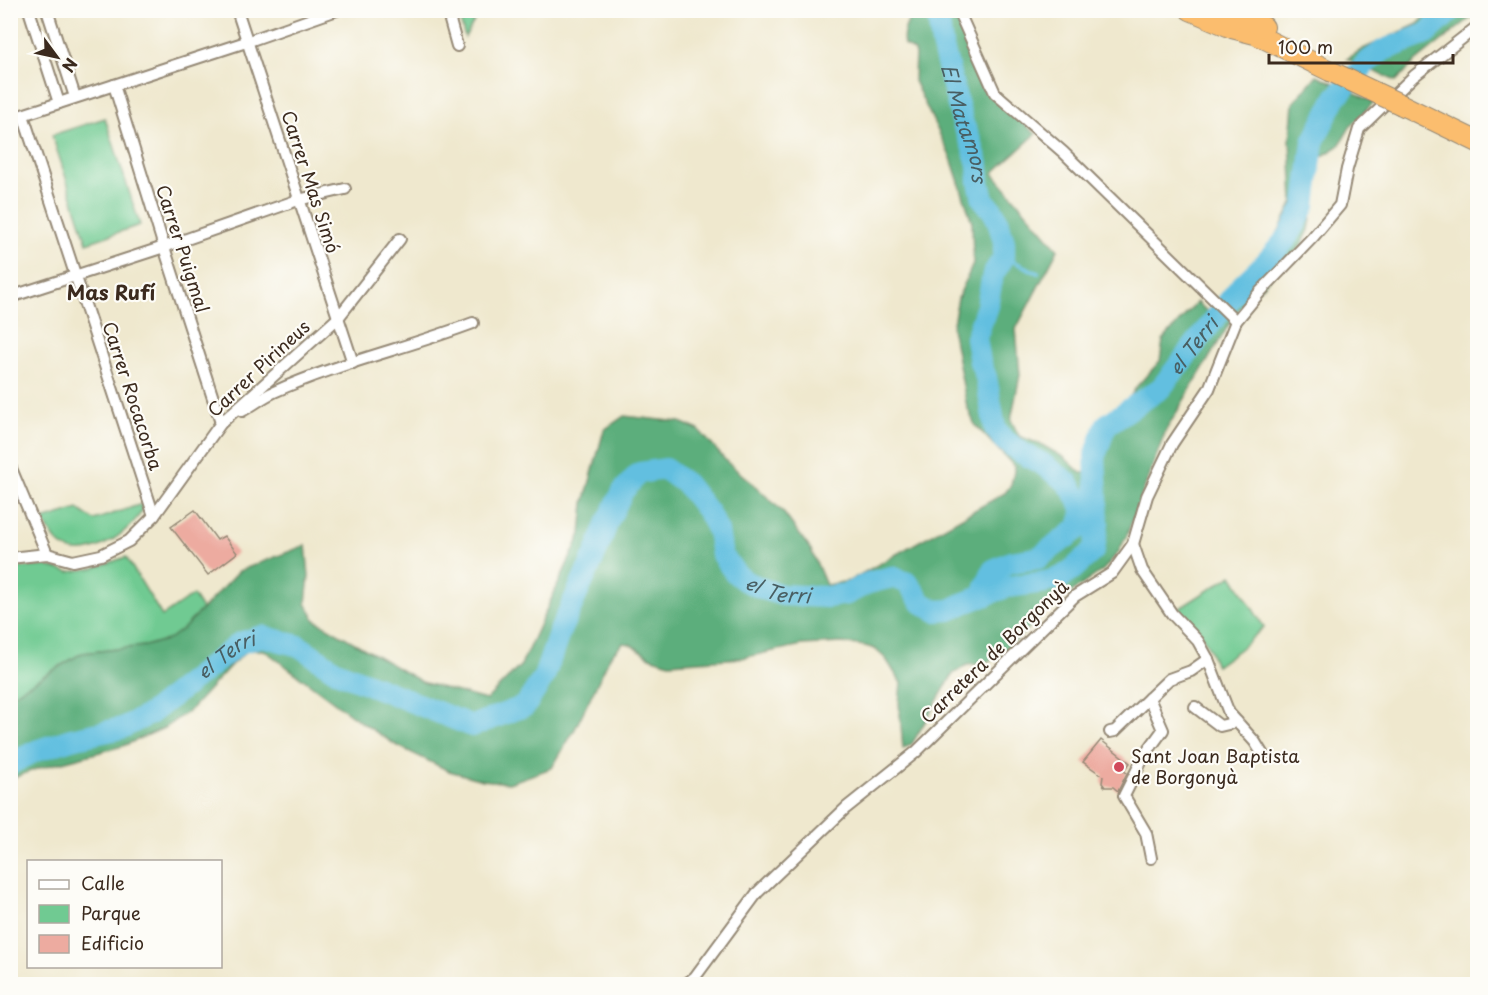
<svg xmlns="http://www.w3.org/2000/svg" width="1488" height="995" viewBox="0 0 1488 995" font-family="'Playpen Sans',sans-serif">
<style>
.green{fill:#70ca92;stroke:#567a58;stroke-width:1.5}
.forest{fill:#5cae7c;stroke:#4c6c4d;stroke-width:1.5}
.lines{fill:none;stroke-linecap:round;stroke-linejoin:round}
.stream{stroke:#62bfe0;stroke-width:4}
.river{stroke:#62bfe0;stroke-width:22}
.building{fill:#edaba0}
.street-casing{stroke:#958976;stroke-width:14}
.highway-casing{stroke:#958976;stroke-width:22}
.street{stroke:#fff;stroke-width:10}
.highway{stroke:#fbbd6e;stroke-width:20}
.highway-bridge-casing{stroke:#958976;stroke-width:22;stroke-linecap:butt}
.highway-bridge{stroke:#fbbd6e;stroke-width:20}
.poi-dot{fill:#d1495b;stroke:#fdfcf7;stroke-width:2}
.labels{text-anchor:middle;stroke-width:4.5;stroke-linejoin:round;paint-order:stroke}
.street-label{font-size:18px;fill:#3b2a1e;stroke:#fdfcf7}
.poi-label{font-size:18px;fill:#3b2a1e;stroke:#fdfcf7;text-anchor:start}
.water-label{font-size:20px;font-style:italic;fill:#495e62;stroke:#fdfcf7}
.neighbourhood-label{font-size:20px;font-weight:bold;fill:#3b2a1e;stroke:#fdfcf7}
</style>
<rect width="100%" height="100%" fill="#fdfcf7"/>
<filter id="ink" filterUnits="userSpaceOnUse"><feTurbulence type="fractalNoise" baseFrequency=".0167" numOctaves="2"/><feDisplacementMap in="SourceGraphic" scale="12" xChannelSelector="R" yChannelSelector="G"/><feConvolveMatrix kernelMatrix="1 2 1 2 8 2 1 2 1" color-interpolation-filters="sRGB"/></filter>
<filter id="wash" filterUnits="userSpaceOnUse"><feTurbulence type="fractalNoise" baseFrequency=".008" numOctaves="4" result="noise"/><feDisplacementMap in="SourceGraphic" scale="24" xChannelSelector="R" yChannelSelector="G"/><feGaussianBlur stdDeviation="1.35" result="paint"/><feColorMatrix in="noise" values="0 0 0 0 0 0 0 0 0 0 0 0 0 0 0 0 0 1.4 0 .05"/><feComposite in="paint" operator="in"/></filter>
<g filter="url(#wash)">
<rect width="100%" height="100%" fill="#efe8ce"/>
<!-- green -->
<g class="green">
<path d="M457,11H480L465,37Z"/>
<path d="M105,118L140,225L87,243L52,135Z"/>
<path d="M142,504L144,508C131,531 89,564 62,546C53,539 49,530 43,520L78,509L94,520Z"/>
<path d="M126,557L162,616L193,595L202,609L186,626L169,639L145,646L82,653L11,696V568L47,566L69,572L94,568Z"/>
<path d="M1232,575L1264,627L1240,649L1216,666C1211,653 1207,641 1198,631C1192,623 1183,618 1177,610Z"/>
</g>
<!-- forest -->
<g class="forest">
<path d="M913,11H944L953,14L962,32L982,83L993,98L1036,134L993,173L1058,249L1016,329L1020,375L1011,420L1019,436L1042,445L1065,458L1081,473L1090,472L1106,423L1124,406L1137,386L1160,361L1163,340L1197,302L1209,313L1269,251L1293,202L1290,141L1293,103L1317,75L1374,102L1350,127L1339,146L1321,157L1309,230L1301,246L1236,313L1166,430L1127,535L1118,553L1103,570L1049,608L1000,656L982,664L967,665L953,674L912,744L903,749L899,703L901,683L886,659L875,649L865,646L842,643L802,645L742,658L670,663L652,658L630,644L623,643L611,655L575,729L552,768L509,783L482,780L449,771L396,745L362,723L264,650H248L231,665L191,709L164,728L123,746L36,769L11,779L10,696L82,653L145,646L169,639L186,626L239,571L306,545L309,576L306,603L315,620L422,682L486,700L521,665L581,534L584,503L604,430L624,416L680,422L699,430L727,462L751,482L783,512L811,550L826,585L849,581L1005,493L1011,485L1015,467L975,425L967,407L952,328L958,298L973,264L972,222L951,158L914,81L915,51L904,45C901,32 908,22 913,11Z"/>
<path d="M1431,11L1477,10L1478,12L1415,62L1396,81L1347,59L1363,49L1418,24Z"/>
</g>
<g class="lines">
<!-- stream -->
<g class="stream">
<path d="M1004,257L1038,273"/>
<path d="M1176,368L1183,369"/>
</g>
<!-- river -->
<g class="river">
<path id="s1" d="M937,10L942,44L963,124L971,142L978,164L979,182L983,199L993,211L998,221L1004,242V257L993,274L987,306L976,338L980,362L986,377L995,428L1004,440L1022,453L1041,463L1067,482L1078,498L1083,512L1079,528L1038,558L1011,562L993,570L986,586L985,596"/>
<path id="s2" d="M10,764L36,751L71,739L122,728L150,714L240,643L262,636L299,646L336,671L472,726L525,706L544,677L560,631L597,550L608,521L623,491L639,473L665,469L686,484L708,512L718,531L722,555L735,573L745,581L766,590L782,595L827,597L847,594L868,583L892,577L908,583L922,603L936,611L950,610L964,603L1007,587L1045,582L1062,577L1073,569L1094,550L1098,523L1095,456L1106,425L1161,388L1239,288L1266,262L1287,238L1297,221L1305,205L1313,142L1336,97L1340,93L1366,63L1384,50L1426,34L1452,10"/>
</g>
</g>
<g id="blocks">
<!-- building -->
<g class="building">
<path d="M195,510L217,540L224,536L237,553L208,575L171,527Z"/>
<path d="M1101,740L1130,763L1124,771L1127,773L1118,791L1113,787H1105L1102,783L1103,776L1083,762Z"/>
</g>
</g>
</g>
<g filter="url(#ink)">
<use href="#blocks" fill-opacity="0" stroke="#958976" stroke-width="1.5"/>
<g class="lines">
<defs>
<g id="street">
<path d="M29,10L59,103"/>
<path d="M47,10L75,97"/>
<path d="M237,10L353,363"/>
<path d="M447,10L457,46"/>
<path d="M958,10L995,93L1063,152L1236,321"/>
<path d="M114,85L164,247L221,423"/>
<path d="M23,115L154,516"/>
<path d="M10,119L246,42L337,10"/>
<path d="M10,297L164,247L298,200L345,189"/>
<path d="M242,411C253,405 263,397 274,392C338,363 407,348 473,323"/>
<path d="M10,466L47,554"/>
<path d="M1133,544L1142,570L1172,614L1198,641L1208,659L1229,713L1255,742L1263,755"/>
<path d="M10,558L47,554L73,561L101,555L129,541L154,516L221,423L338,318L400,239"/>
<path d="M1195,707L1220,726L1237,722"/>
<path d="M1110,732L1115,731L1149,698"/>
<path d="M1151,858L1146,833L1124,796L1144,756L1163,730L1149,698L1169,679L1191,671L1208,659"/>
<path d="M686,984L695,977L757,893L846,808L916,752L1075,596L1112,573L1133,544L1147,496L1172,444L1209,389L1236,321L1260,292L1313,237L1340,205L1347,169L1359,129L1414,76L1478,26"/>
</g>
<g id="highway">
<path d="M1190,10L1232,28L1255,34L1330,71"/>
<path d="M1228,10L1264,27"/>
<path d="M1402,105L1478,142"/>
</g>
</defs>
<!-- street casing -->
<use href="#street" class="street-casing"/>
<!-- highway casing -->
<use href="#highway" class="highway-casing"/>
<!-- street -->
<use href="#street" class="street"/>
<!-- highway -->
<use href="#highway" class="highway"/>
<defs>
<path id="highway-bridge" d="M1330,71L1402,105"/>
</defs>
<!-- highway-bridge casing -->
<use href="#highway-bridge" class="highway-bridge-casing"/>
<!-- highway-bridge -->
<use href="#highway-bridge" class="highway-bridge"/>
</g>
</g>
<!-- markers -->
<circle class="poi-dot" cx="1119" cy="767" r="6"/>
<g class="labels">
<!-- street labels -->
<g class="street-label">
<text transform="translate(310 182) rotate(72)" y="6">Carrer Mas Simó</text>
<text transform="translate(182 249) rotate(72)" y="6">Carrer Puigmal</text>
<text transform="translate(259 369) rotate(-43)" y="6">Carrer Pirineus</text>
<text transform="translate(132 396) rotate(72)" y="6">Carrer Rocacorba</text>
<text transform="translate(995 652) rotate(-44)" y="6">Carretera de Borgonyà</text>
</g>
<!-- poi labels -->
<g class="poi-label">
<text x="1131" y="763">Sant Joan Baptista<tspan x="1131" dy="21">de Borgonyà</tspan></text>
</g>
<!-- water labels -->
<g class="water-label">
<text dy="7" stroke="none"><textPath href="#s1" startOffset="117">El Matamors</textPath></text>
<text dy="7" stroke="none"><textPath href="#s2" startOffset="1634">el Terri</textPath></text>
<text dy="7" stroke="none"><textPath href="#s2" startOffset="1038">el Terri</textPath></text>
<text dy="7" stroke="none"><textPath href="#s2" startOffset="246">el Terri</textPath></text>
</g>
<!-- neighbourhood labels -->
<g class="neighbourhood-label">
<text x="111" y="300">Mas Rufí</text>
</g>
</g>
<!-- margin -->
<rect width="1488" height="995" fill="none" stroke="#fdfcf7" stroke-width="36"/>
<!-- legend -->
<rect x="27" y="860" width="195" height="108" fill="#fdfcf7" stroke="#afa8a0" stroke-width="1.5"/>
<rect x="39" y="880" width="30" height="9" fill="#ffffff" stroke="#afa8a0" stroke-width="1.5"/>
<text x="81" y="890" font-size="18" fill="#3b2a1e">Calle</text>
<rect x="39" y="905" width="30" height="18" fill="#70ca92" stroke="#afa8a0" stroke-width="1.5"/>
<text x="81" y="920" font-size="18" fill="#3b2a1e">Parque</text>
<rect x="39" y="935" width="30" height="18" fill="#edaba0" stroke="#afa8a0" stroke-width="1.5"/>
<text x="81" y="950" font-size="18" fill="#3b2a1e">Edificio</text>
<!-- north arrow -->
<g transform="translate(57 57) rotate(123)" stroke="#fdfcf7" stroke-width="4.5" paint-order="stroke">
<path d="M0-4.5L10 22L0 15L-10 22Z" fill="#3b2a1e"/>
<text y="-9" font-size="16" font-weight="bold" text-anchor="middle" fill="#3b2a1e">N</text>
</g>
<!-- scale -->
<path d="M1269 54v9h184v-9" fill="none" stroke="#3b2a1e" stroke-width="3"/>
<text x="1278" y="54" font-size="18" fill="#3b2a1e" stroke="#fdfcf7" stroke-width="4.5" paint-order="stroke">100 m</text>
</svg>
